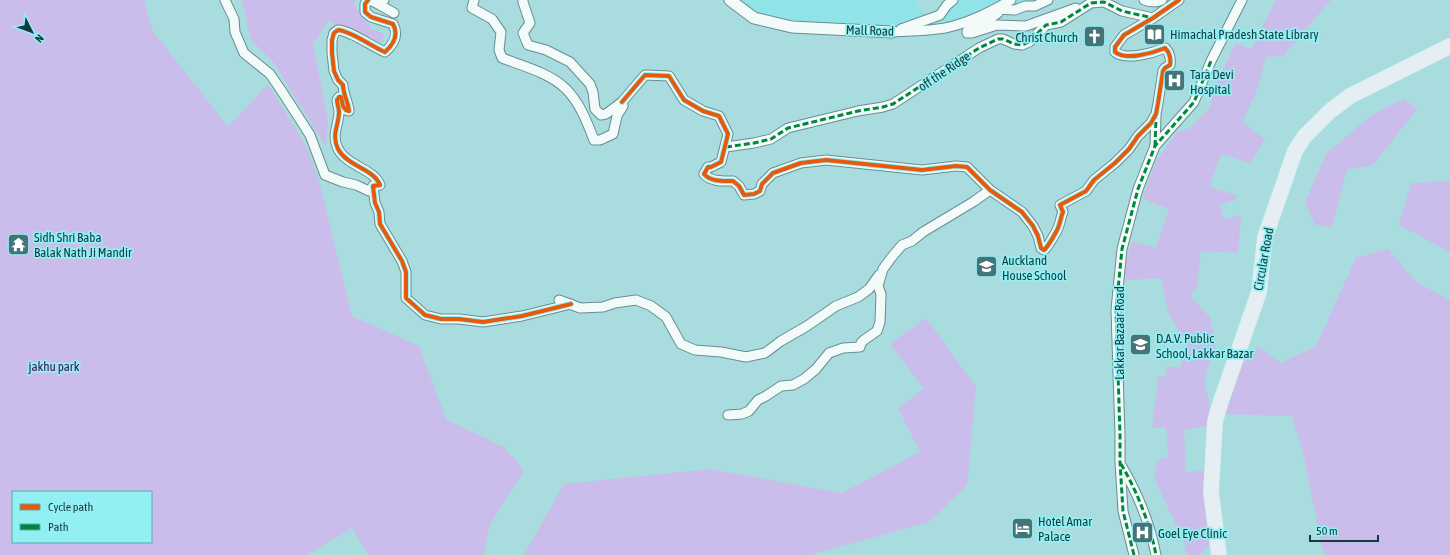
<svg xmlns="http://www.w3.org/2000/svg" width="1450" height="555" viewBox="0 0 1450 555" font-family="'Asap Condensed',sans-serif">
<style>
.built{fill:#90e3e7}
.green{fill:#cabdeb;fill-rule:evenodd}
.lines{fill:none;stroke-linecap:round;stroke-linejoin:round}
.minor-casing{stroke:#688e90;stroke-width:11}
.tertiary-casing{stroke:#688e90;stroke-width:13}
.primary-casing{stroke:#d8eff1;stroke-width:16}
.minor{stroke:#f2fafa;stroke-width:9}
.tertiary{stroke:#f2fafa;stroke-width:11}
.primary{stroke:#e4eef3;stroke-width:14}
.quiet{stroke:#00873e;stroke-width:3;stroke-dasharray:6 3;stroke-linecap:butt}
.cycleway-casing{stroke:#92f0f5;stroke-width:6}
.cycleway{stroke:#e8590c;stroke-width:4}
.labels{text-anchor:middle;stroke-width:3.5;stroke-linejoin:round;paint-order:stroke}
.street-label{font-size:13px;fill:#123b3d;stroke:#92f0f5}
.poi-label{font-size:13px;fill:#123b3d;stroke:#92f0f5;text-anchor:start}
.park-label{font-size:13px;fill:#44114e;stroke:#92f0f5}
</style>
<rect width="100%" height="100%" fill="#a8dcdf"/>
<!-- built -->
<path class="built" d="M721,0H914L926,17L948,8L958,0H1040L998,13L957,29L915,35L821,32L771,28L748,20Z"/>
<!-- green -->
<g class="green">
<path d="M0,0H144L152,30L228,127L268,84L306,146L319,181L352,316L419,346L446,419L505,448L524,470L490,525L483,555H369L352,528L307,555H0ZM13,492H151V542H13Z"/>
<path d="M242,0H355L354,4L371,29L385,34L380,43L328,21L313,44L328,119L326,147L274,63L251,40Z"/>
<path d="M1276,0H1331L1302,33L1284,56L1266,57L1256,93L1242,122L1265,140L1250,163L1221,154L1209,187L1236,195V199L1220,205L1224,220L1239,215L1241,217L1238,253L1201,251L1197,287L1190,295L1210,318L1216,346L1207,369L1204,384L1209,400V426L1184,430L1186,472L1208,470L1212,541L1200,555H1186L1183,530L1177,527L1155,480L1157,460L1168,457L1166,427L1152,428L1158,376L1165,377L1167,367H1180L1186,343L1167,310L1162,278L1127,280L1124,268L1132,241L1156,248L1169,209L1143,199L1155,163L1177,132L1191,128L1210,107L1215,85L1236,43L1251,49Z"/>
<path d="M1404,99L1417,109L1372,166L1347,169L1332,227L1315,225L1305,202L1326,154L1373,114Z"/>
<path d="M1450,181V252L1399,225L1411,183Z"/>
<path d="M1388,249L1416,282L1450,300V555H1326L1321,544L1304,457L1292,416L1223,414L1235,369L1258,347L1281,363L1316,346L1356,258Z"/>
<path d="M926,318L976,387L967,485L929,522L810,555H524L564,484L710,469L842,493L920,452L898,408L924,389L890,344Z"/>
</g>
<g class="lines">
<defs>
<g id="minor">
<path d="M225,0L234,19L235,32L244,53L270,74L281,90L310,135L325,175L343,182L356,185L369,191H371L373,186"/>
<path d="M368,0L365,4V12L371,17L393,24C399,35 394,44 385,52C371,46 351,31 338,30L334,33L332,40V53L334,71L338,80L343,85C343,94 348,101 349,111L346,110L343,106L341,97H339L337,100C337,104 339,108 339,112C339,125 331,134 338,149C348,167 373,168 380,185L373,186L375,203L379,212L380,224L402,261L406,272V298L425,315L441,319H459L483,322L522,316L571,304"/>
<path d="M370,0L380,5L384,0"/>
<path d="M474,0L472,8L492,19L501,32L499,50L502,58C523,66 550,73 566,89C580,103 587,122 594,140H600L613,134L617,116L623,106L622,102L606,114L601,115L595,109L593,92L590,84L570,62L546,50L528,45L523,33L530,23L523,2V0"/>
<path d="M1144,0C1149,2 1157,3 1162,0"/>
<path d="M380,5L394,13"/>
<path d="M996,9L1015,10L1025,6H1035L1048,0"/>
<path d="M998,9V13L990,19L982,21L967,31V33H972L997,25L1026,26L1076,8"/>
<path d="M901,29L940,15L947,5L953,0"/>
<path d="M892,32C909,31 928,31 945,28C969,23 990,12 1011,0"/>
<path d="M622,102L645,75L669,76L684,100L703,111L719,116L728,134L721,162L711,167H708L704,174C711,182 723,181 733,181L739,186L744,195L754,194L760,191L762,184L773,173L801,163L826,160L922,170L956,166L967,167L990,190L1022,212L1033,226L1038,236L1041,248L1044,250C1047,248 1058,230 1059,225C1061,220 1061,216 1063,212L1060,205L1086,191L1094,180L1115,163L1129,149L1138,136L1151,123L1156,114L1158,103L1163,71L1165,68L1170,65C1171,59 1170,53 1165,48C1153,53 1126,61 1115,52V47L1124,35L1153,18L1179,0"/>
<path d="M1155,146L1156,115"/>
<path d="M726,147L754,143L771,139L788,128L858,111L883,107L893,104L979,48L998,39H1003L1014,44L1022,45L1029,42L1046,25L1061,22L1091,3L1104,2L1122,11L1153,18"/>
<path d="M559,300L580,308L603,307L615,303L636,300L651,306L666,317L681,344L695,350L721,352L746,357L765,353L781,341L807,326L836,306L858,297L869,289L879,275"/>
<path d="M728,415L742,414L749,411L758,400L766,396L781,386L793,385L804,379L816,369L829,353L843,348L860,347L861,343L864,340L877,331L880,322L881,294L878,286L883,269L891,258L902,245L912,241L923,232L973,202L990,190"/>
<path d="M1121,465C1137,492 1150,524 1156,555"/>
<path d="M1134,555L1123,511L1120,462V435L1116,310L1122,249L1138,189L1155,146L1194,102L1211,61L1242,0"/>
</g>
<path id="tertiary" d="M730,0L754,18L792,27L892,32"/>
<path id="primary" d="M1219,555L1211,492L1215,422L1220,404L1259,292L1265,237L1295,151L1304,137L1330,111L1350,96L1450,46"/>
</defs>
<!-- minor casing -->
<use href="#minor" class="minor-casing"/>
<!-- tertiary casing -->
<use href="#tertiary" class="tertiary-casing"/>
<!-- primary casing -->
<use href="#primary" class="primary-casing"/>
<!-- minor -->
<use href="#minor" class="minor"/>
<!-- tertiary -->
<use href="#tertiary" class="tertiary"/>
<!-- primary -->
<use href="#primary" class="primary"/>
<!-- quiet -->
<g class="quiet">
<path d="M1155,146L1156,118"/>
<path d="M726,147L754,143L771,139L788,128L858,111L883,107L893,104L979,48L998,39H1003L1014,44L1022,45L1029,42L1046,25L1061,22L1091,3L1104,2L1122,11L1153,18"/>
<path d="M1121,464C1137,491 1150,524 1156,555"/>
<path d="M1134,555L1123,511L1120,462V435L1116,310L1122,249L1138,189L1155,146L1194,102L1211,61"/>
</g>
<defs>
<g id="cycleway">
<path d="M368,0L365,4V12L371,17L393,24C399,35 394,44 385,52C371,46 351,31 338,30L334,33L332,40V53L334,71L338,80L343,85C343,94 348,101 349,111L346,110L343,106L341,97H339L337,100C337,104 339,108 339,112C339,125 331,134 338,149C348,167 373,168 380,185L373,186L375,203L379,212L380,224L402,261L406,272V298L425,315L441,319H459L483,322L522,316L571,304"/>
<path d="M622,102L645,75L669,76L684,100L703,111L719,116L728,134L721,162L711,167H708L704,174C711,182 723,181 733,181L739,186L744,195L754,194L760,191L762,184L773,173L801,163L826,160L922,170L956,166L967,167L990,190L1022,212L1033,226L1038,236L1041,248L1044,250C1047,248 1058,230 1059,225C1061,220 1061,216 1063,212L1060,205L1086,191L1094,180L1115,163L1129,149L1138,136L1151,123L1156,114L1158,103L1163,71L1165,68L1170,65C1171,59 1170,53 1165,48C1153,53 1126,61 1115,52V47L1124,35L1153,18L1179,0"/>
</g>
</defs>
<!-- cycleway casing -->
<use href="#cycleway" class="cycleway-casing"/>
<!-- cycleway -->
<use href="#cycleway" class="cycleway"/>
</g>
<!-- icons -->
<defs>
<symbol id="library-square" viewBox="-11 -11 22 22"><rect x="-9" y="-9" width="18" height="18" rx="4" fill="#467376" stroke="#92f0f5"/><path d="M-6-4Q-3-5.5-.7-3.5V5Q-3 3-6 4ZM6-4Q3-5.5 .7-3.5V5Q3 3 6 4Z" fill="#fff"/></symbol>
<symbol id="church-square" viewBox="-11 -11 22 22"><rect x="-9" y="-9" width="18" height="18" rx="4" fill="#467376" stroke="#92f0f5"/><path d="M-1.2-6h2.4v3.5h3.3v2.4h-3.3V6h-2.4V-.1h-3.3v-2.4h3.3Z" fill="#fff"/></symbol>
<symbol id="hospital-square" viewBox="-11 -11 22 22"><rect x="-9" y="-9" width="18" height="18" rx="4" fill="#467376" stroke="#92f0f5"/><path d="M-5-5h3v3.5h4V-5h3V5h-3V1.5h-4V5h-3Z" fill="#fff"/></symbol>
<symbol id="temple-square" viewBox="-11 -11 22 22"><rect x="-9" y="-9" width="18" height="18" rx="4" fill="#467376" stroke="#92f0f5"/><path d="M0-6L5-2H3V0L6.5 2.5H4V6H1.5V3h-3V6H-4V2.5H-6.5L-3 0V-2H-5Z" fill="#fff"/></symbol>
<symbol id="school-square" viewBox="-11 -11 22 22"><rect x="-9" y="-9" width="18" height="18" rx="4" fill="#467376" stroke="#92f0f5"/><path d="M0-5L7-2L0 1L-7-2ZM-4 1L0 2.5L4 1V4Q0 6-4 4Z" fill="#fff"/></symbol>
<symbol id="hotel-square" viewBox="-11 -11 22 22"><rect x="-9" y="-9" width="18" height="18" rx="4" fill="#467376" stroke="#92f0f5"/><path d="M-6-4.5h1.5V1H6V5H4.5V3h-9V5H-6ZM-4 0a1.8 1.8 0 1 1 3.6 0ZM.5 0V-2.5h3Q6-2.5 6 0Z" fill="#fff"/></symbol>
</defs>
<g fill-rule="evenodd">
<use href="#library-square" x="1142" y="22" width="25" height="25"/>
<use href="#church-square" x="1082" y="24" width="25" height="25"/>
<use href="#hospital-square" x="1162" y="68" width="25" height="25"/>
<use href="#temple-square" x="6" y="232" width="25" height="25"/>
<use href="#school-square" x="974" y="254" width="25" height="25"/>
<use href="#school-square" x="1128" y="332" width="25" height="25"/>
<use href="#hotel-square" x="1010" y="516" width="25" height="25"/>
<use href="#hospital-square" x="1130" y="520" width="25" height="25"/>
</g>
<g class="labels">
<!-- street labels -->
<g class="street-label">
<text transform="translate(870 30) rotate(2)" y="5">Mall Road</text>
<text transform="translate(944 71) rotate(-34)" y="5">off the Ridge</text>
<text transform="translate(1263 259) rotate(-80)" y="5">Circular Road</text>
<text transform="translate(1119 333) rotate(-90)" y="5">Lakkar Bazaar Road</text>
</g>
<!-- poi labels -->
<g class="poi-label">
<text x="1170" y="39">Himachal Pradesh State Library</text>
<text x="1078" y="42" text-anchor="end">Christ Church</text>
<text x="1190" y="79">Tara Devi<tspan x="1190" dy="15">Hospital</tspan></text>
<text x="34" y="242">Sidh Shri Baba<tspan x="34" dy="15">Balak Nath Ji Mandir</tspan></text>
<text x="1002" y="265">Auckland<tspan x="1002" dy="15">House School</tspan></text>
<text x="1156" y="343">D.A.V. Public<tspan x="1156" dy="15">School, Lakkar Bazar</tspan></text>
<text x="1038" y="526">Hotel Amar<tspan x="1038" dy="15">Palace</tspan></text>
<text x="1158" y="538">Goel Eye Clinic</text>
</g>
<!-- park labels -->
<g class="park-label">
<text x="54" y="371">jakhu park</text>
</g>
</g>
<!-- legend -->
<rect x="12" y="491" width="140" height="52" fill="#92f0f5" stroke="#5fa8ab"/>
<rect x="20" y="504" width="20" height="6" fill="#e8590c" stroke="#5fa8ab"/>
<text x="48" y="511" font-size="12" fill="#123b3d">Cycle path</text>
<rect x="20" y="524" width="20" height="6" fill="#00873e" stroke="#5fa8ab"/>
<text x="48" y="531" font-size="12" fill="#123b3d">Path</text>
<!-- north arrow -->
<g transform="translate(32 32) rotate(132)" stroke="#92f0f5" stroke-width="3" paint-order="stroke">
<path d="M0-3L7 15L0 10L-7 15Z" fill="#123b3d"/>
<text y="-6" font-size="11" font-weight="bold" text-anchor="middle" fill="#123b3d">N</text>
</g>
<!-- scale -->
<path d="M1310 535v6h68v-6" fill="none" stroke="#123b3d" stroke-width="2"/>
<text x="1316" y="535" font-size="12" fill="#123b3d" stroke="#92f0f5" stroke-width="3" paint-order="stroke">50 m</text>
</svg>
